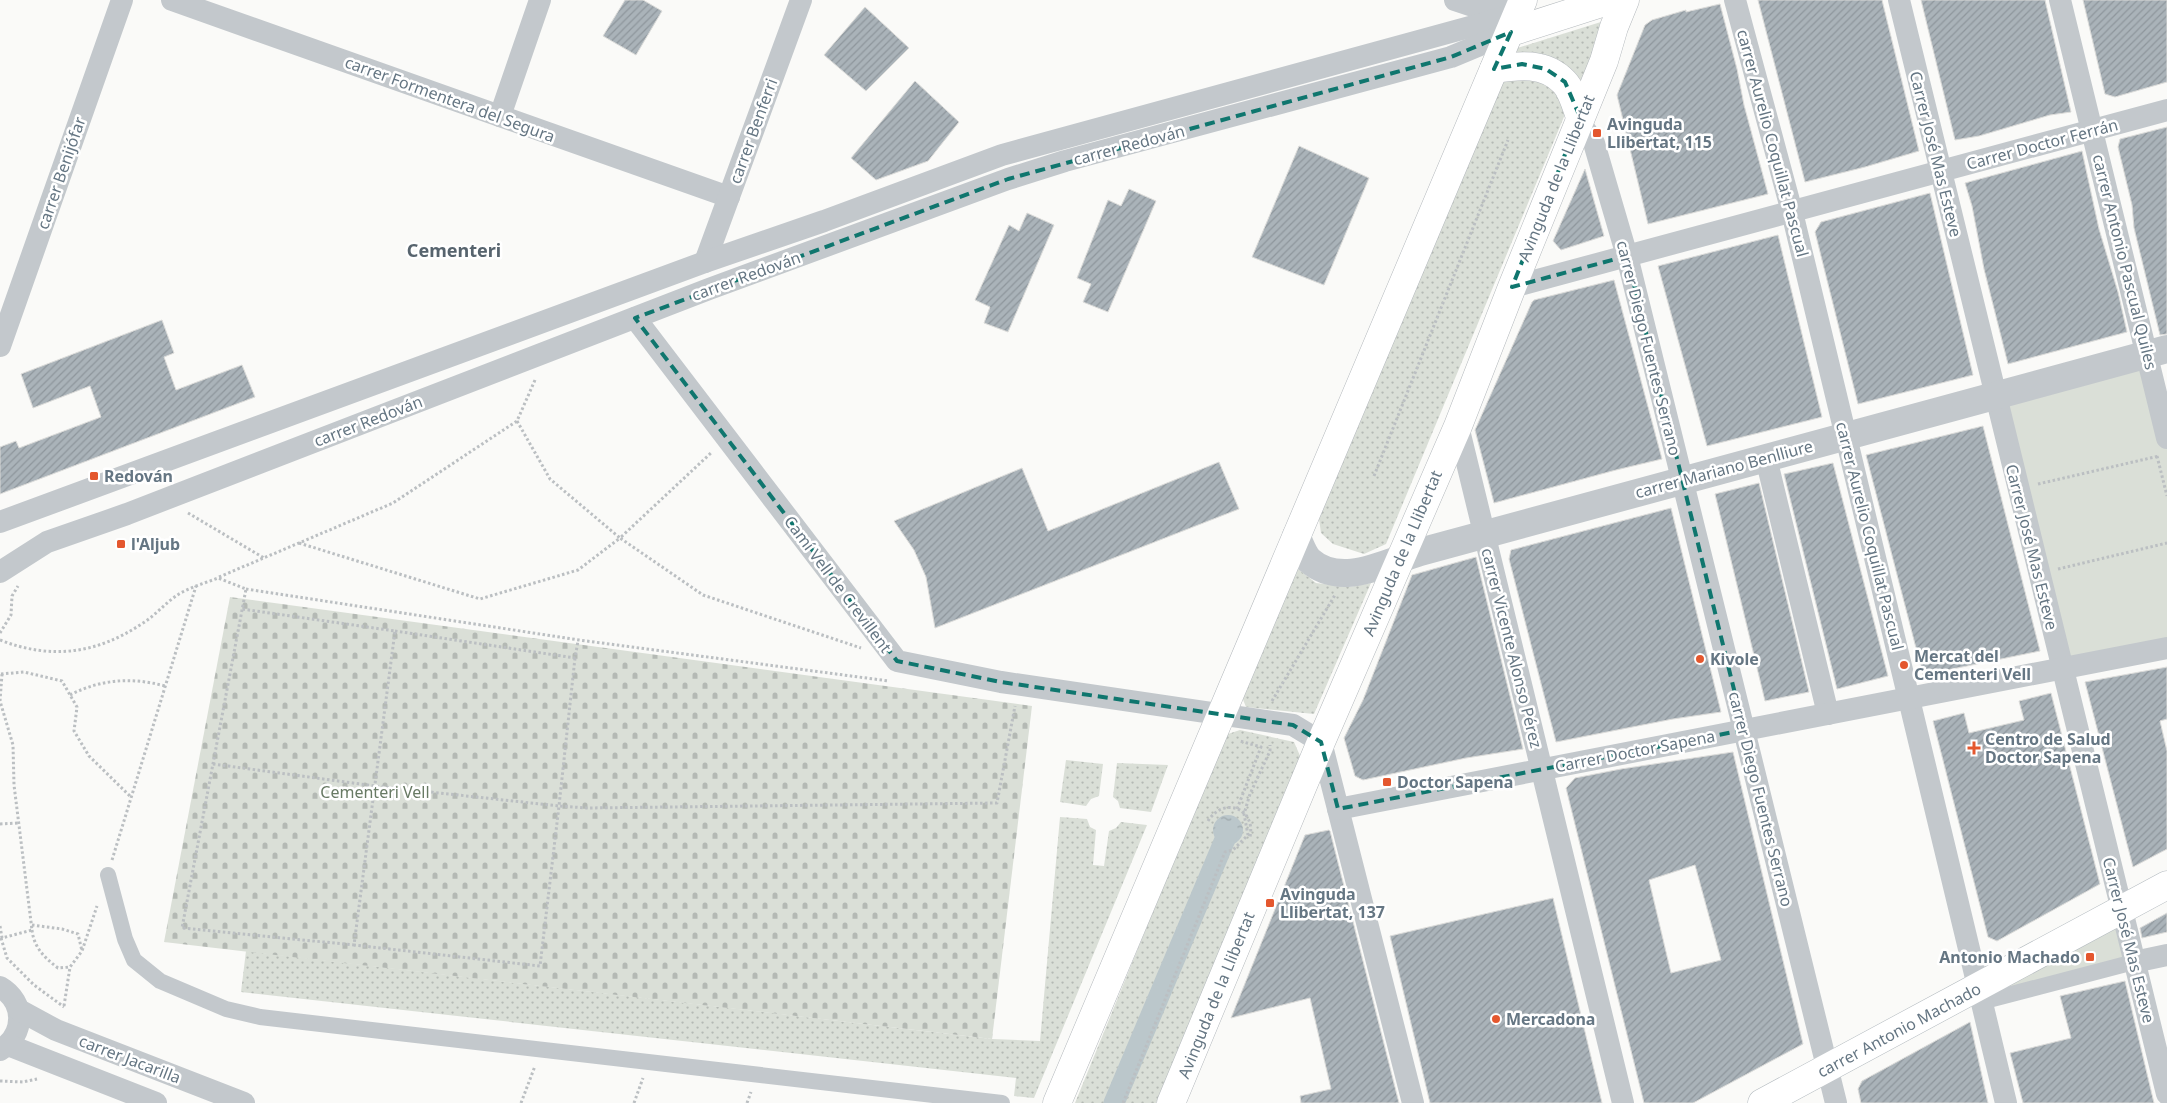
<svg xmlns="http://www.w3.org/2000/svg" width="2167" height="1103" viewBox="0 0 2167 1103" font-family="'Noto Sans',sans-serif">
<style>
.grass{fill:url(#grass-dots)}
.cemetery{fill:url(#cemetery-stones)}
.park{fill:#dadfd7}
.water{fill:url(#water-ripples)}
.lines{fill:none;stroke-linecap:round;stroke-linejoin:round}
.canal{stroke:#bbc7cb;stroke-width:21}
.building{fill:url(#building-hatch);stroke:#dcdcda;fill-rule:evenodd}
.secondary-casing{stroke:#b3babf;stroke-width:29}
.trunk-casing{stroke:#b4b9bd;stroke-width:29}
.path{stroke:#bbbfc2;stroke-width:3;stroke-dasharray:2.5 2.5;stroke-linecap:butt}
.pedestrian{stroke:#c3c8cc;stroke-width:16}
.minor{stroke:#c3c8cc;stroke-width:22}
.tertiary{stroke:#c3c8cc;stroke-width:28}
.secondary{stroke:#fff;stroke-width:28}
.trunk{stroke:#fff;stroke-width:28}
.marked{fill:none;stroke:#0f766e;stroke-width:4;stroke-dasharray:10 6;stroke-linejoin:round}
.poi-dot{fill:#e4572e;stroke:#fff;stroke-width:2}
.labels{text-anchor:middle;stroke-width:5;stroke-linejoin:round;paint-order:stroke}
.street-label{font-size:16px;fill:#657683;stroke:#fff}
.poi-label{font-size:16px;font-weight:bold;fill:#657683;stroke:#fff;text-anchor:start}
.park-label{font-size:16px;fill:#687a64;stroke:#fff}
.neighbourhood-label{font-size:18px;font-weight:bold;fill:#57646e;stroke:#fff}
</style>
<defs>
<pattern id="grass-dots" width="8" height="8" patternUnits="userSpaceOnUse" patternTransform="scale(1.25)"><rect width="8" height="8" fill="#dadfd7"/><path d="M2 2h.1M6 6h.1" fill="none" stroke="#b4b9b4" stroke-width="1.8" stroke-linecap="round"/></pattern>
<pattern id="cemetery-stones" width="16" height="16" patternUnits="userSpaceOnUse" patternTransform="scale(1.25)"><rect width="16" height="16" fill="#dadfd7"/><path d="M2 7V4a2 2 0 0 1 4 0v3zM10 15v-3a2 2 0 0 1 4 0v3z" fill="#b4b9b4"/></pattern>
<pattern id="water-ripples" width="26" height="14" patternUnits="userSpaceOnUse" patternTransform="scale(1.25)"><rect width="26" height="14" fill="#bbc7cb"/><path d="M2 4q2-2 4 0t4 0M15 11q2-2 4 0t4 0" fill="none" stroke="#9ca6aa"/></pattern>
<pattern id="building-hatch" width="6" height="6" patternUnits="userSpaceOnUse" patternTransform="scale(1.25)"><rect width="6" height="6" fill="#aab3b9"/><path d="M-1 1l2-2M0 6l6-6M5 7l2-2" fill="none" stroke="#8e969c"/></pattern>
</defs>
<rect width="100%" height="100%" fill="#fafaf8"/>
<!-- grass -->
<g class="grass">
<path d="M1604,21L1578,91L1509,60L1514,49Z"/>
<path d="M1511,76L1551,78L1566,112L1386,544L1364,554L1333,544L1321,533L1318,512L1495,90Z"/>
<path d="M1297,568L1316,583L1349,587L1371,583L1314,714L1246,707L1242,697Z"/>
<path d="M1240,730L1294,742L1301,758L1156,1103H1075L1225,735Z"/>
<path d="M1066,760L1103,764L1099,796L1091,799L1086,806L1060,802Z"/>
<path d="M1117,763L1168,765L1151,812L1120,808L1118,801L1113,797Z"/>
<path d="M1060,817L1087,819L1090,827L1096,830L1093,865L1104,866L1109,831L1116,828L1121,822L1147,825L1034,1098L1014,1096L1016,1078L241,992L246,951L992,1039L1040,1041Z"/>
</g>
<!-- cemetery -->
<path class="cemetery" d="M230,597L1032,706L992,1039L164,942Z"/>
<!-- park -->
<g class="park">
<path d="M2147,355L2167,437V648L2062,669L1995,396Z"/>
<path d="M2118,916L2129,959L1988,992Z"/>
</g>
<!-- water -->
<circle class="water" cx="1228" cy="830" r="15"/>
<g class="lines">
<!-- canal -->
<path class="canal" d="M1114,1103L1226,837"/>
</g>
<!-- building -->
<g class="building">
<path d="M625,0H643L662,11L636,55L603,36Z"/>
<path d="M1758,0H1882L1919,151L1865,167L1805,182Z"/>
<path d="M1921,0H2045L2071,112L2050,115L1979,136L1955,140Z"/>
<path d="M2083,0H2167V82L2115,97L2105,94Z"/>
<path d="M1720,4L1737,69L1744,105L1768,194L1648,224L1617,95L1645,25L1652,20L1686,10V12Z"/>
<path d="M865,7L909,48L866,91L824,55Z"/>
<path d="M915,81L959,122L928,161L876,180L851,158Z"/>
<path d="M2167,127V334L2160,335L2134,228L2132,205L2118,147L2120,139Z"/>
<path d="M1299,146L1369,178L1324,285L1252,257Z"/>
<path d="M2082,151L2099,229L2118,292L2127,332L2008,364L1984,269L1972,206L1965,183Z"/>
<path d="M1585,169L1604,236L1561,250L1553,241Z"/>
<path d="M1129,189L1156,201L1108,312L1083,302L1091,284L1077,278L1108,200L1121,206Z"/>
<path d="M1930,193L1973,375L1858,404L1815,232L1821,222Z"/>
<path d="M1027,213L1054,225L1008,332L984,323L990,307L975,300L1009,225L1019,231Z"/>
<path d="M1778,235L1822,417L1707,446L1658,266Z"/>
<path d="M1614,280L1662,459L1616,470L1494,503L1475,430L1532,302L1534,300Z"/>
<path d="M162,320L174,353L164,357L176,390L242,365L255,397L0,494V447L16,441L19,448L101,417L90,386L33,408L21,374Z"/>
<path d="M1983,426L2040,651L1923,675L1866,455Z"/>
<path d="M1219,462L1239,509L935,628L926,577L914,550L894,521L1022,468L1048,531Z"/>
<path d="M1833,463L1888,676L1837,689L1784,474Z"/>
<path d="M1759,483L1809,692L1765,701L1715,494Z"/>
<path d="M1671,508L1721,712L1673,719L1556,742L1509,559L1511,550Z"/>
<path d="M1476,557L1523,749L1466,758L1363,780L1355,776L1344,738L1363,700L1412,575Z"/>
<path d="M2167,667V719L2160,721L2167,751V849L2133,867L2085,682Z"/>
<path d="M2051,693L2100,884L1997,941L1988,937L1933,721L1964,713L1969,733L2024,720L2019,701Z"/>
<path d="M1733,752L1803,1044L1693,1103H1644L1566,788L1575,778L1621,769ZM1695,865L1721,960L1671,973L1649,880Z"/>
<path d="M1329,830L1330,831L1399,1103H1301L1300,1096L1331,1089L1310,998L1231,1018L1305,835Z"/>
<path d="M1553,898L1602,1103H1430L1390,936Z"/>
<path d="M2167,913V932L2142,938L2140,928Z"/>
<path d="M2125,981L2154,1103H2023L2010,1053L2071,1038L2060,996Z"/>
<path d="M1970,1022L1988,1103H1861L1858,1089L1862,1081Z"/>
</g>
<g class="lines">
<defs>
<path id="secondary" d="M1762,1103L2167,885"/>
<g id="trunk">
<path d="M1511,32L1611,0"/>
<path d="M1494,69C1519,65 1545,62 1564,82C1572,90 1576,106 1580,117"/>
<path d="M1057,1103L1523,0"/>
<path d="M1171,1103L1321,742L1458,426L1512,287L1604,61L1614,27L1625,0"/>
</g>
</defs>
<!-- secondary casing -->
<use href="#secondary" class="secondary-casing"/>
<!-- trunk casing -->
<use href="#trunk" class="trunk-casing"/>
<!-- path -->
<g class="path">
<path d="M517,421L550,479L620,538L712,452"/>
<path d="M2157,456L2167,496"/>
<path d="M1374,476L1508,140"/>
<path d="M2038,484L2159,456"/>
<path d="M188,513L264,558"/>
<path d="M299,543L480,599L578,570L620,538L703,595L861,648"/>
<path d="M2058,569L2167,543"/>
<path d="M219,577L393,503L517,421L535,380"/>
<path d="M246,589L579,640L889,681"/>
<path d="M395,631L575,658L578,641"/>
<path d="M0,633L11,615L12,596L18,586"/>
<path d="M0,640C51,660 97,654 143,623C156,615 166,602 179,594C191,587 205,583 218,578L246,589L182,928L354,945L395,631L242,609"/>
<path d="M575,658L559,806L587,808L997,803L1015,706"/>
<path d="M1,674L24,672L62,681L77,707L74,731L89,756L131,797"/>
<path d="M70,695C101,679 132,677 165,686"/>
<path d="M1272,701L1335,595"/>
<path d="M213,764L375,786L559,806L540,966L354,945"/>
<path d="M1237,809L1261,747L1240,741"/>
<path d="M1208,821C1224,796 1256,808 1250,837"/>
<path d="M0,824L19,823"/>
<path d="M112,860L196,586"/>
<path d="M32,925L62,929L78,934L82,951"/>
<path d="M0,926L2,938L32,930L14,785L13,745L0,701L2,674"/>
<path d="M32,930C34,948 45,958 58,968L70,967"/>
<path d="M1,938L7,958L34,985L64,1007"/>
<path d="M64,1006L70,967L82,951L97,906"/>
<path d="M0,1081L23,1082L37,1079"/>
<path d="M521,1103L535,1066"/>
<path d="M634,1103L643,1078"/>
<path d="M747,1103L751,1092"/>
<path d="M1123,1103L1225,852L1233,850L1248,835L1244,814L1250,794L1270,751V745"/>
</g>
<!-- pedestrian -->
<g class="pedestrian">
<path d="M108,875L125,939L134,960L160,981L226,1009L260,1017L1002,1103"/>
<path d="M1981,1002L2134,962"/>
</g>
<!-- minor -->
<g class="minor">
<path d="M172,0L729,197"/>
<path d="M1455,0L1470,5L1519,7"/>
<path d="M1735,0L1792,212L2006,1103"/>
<path d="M1899,0L2167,1094"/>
<path d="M2060,0L2167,438"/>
<path d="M500,116L540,0"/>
<path d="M1580,122L1594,143L1627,256L1836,1103"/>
<path d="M705,262L801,0"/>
<path d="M1512,287L2167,110"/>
<path d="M635,318L897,661L1001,682L1293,725L1321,742L1413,1103"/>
<path d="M0,346L122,0"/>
<path d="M1458,426L1623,1103"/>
<path d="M1766,458L1828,714"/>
<path d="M0,522L705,262L824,221L1002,155L1517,14"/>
<path d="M0,572L47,542L127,514L709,289L1008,179L1065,161L1451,57L1511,32"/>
<path d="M1338,809L2167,648"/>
<path d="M2134,962L2167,955"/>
<path d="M0,987C26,1002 25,1035 0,1050"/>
<path d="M19,1010L56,1030L244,1103"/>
<path d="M8,1045L156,1103"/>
</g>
<!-- tertiary -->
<path class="tertiary" d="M1296,536C1300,543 1303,554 1309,560C1341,589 1386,562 1420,552L2167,349"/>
<!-- secondary -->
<use href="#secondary" class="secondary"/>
<!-- trunk -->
<use href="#trunk" class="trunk"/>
</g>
<!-- marked area -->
<path class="marked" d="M1511,32L1494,69L1522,64L1546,69L1565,82L1580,117L1512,287L1627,256L1744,730L1338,809L1321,742L1293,725L1001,682L897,661L635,318L1008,179L1451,57Z"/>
<!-- markers -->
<g class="poi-dot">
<rect x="1592" y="128" width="10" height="10" rx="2.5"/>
<rect x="89" y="471" width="10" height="10" rx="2.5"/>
<rect x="116" y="539" width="10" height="10" rx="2.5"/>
<circle cx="1700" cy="659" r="5"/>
<circle cx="1904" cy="665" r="5"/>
<path d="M1971.5 740.5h5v5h5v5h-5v5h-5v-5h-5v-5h5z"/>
<rect x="1382" y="777" width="10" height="10" rx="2.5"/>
<rect x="1265" y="898" width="10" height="10" rx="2.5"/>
<rect x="2085" y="952" width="10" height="10" rx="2.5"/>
<circle cx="1496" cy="1019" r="5"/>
</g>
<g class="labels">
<!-- street labels -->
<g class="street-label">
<text transform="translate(450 99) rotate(20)" y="6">carrer Formentera del Segura</text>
<text transform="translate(753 131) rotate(-70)" y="6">carrer Benferri</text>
<text transform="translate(1773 143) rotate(75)" y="6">carrer Aurelio Coquillat Pascual</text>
<text transform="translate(2042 144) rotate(-15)" y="6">Carrer Doctor Ferrán</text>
<text transform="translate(1129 145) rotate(-15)" y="6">carrer Redován</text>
<text transform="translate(1936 154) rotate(76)" y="6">Carrer José Mas Esteve</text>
<text transform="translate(61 173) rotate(-71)" y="6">carrer Benijófar</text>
<text transform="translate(1556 178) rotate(-68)" y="6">Avinguda de la Llibertat</text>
<text transform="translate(2125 262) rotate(76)" y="6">carrer Antonio Pascual Quiles</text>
<text transform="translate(746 276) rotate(-20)" y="6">carrer Redován</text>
<text transform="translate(1649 348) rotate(76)" y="6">carrer Diego Fuentes Serrano</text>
<text transform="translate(368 421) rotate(-21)" y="6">carrer Redován</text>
<text transform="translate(1724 469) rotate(-15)" y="6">carrer Mariano Benlliure</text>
<text transform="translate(1870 536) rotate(76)" y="6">carrer Aurelio Coquillat Pascual</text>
<text transform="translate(2032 547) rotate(76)" y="6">Carrer José Mas Esteve</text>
<text transform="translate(1402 553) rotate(-67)" y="6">Avinguda de la Llibertat</text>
<text transform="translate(838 584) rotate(53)" y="6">Camí Vell de Crevillent</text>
<text transform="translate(1512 648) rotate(76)" y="6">carrer Vicente Alonso Pérez</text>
<text transform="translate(1635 751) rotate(-11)" y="6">Carrer Doctor Sapena</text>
<text transform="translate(1761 799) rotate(76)" y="6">carrer Diego Fuentes Serrano</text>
<text transform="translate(2129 940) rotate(76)" y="6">Carrer José Mas Esteve</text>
<text transform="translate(1216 995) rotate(-68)" y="6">Avinguda de la Llibertat</text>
<text transform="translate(1899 1030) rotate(-28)" y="6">carrer Antonio Machado</text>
<text transform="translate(130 1059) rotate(21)" y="6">carrer Jacarilla</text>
</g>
<!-- poi labels -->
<g class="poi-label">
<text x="1607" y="130">Avinguda<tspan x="1607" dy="18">Llibertat, 115</tspan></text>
<text x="104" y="482">Redován</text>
<text x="131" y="550">l'Aljub</text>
<text x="1914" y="662">Mercat del<tspan x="1914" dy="18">Cementeri Vell</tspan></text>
<text x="1710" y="665">Kivole</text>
<text x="1985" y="745">Centro de Salud<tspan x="1985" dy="18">Doctor Sapena</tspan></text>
<text x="1397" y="788">Doctor Sapena</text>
<text x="1280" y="900">Avinguda<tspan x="1280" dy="18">Llibertat, 137</tspan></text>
<text x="2080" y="963" text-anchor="end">Antonio Machado</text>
<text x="1506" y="1025">Mercadona</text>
</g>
<!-- park labels -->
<g class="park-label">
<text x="375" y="798">Cementeri Vell</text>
</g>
<!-- neighbourhood labels -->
<g class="neighbourhood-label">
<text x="454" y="257">Cementeri</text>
</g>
</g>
</svg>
